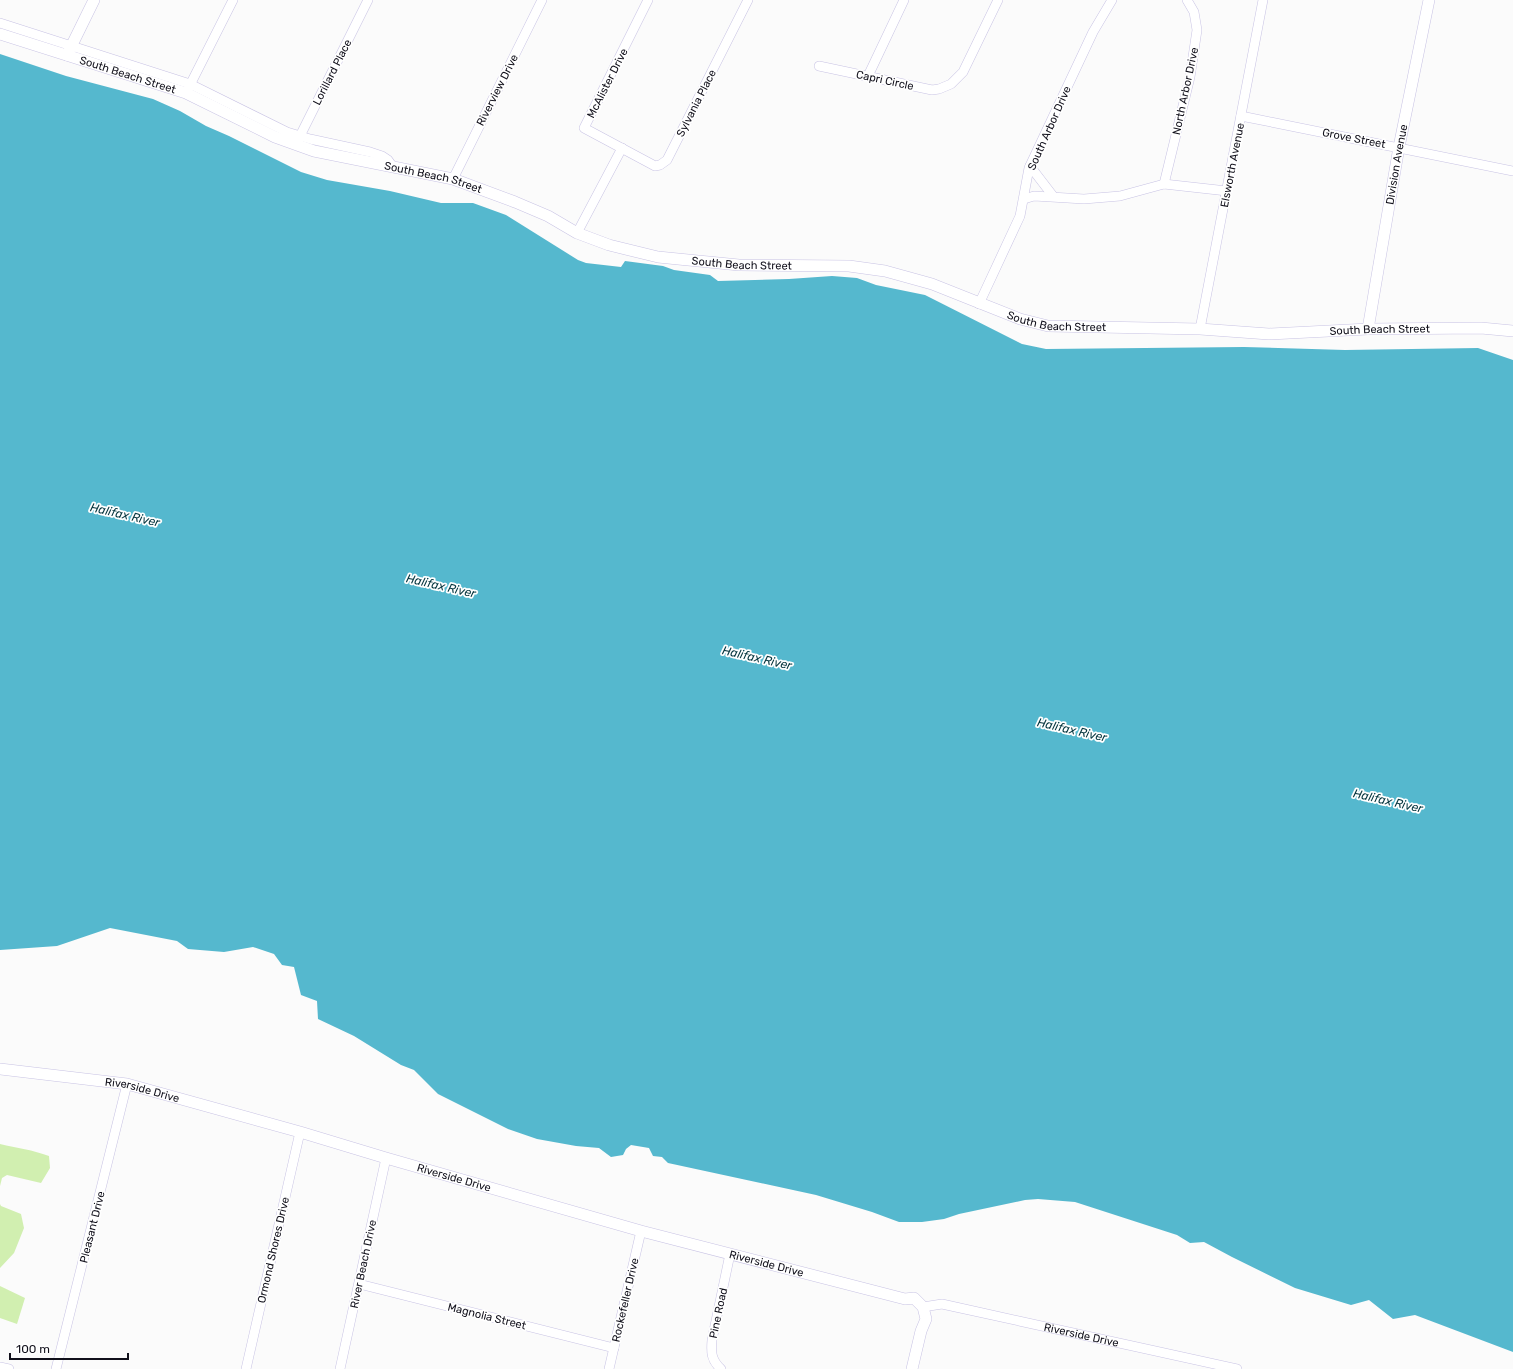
<svg xmlns="http://www.w3.org/2000/svg" width="1513" height="1369" viewBox="0 0 1513 1369" font-family="Rubik,sans-serif">
<style>
.green{fill:#d1efb0}
.water{fill:#55b8ce}
.lines{fill:none;stroke-linecap:round;stroke-linejoin:round}
.minor-casing{stroke:#c8c3e4;stroke-width:10}
.tertiary-casing{stroke:#c8c3e4;stroke-width:12}
.minor{stroke:#fff;stroke-width:9}
.tertiary{stroke:#fff;stroke-width:11}
.labels{text-anchor:middle;stroke-width:3.5;stroke-linejoin:round;paint-order:stroke}
.street-label{font-size:11px;fill:#11101b;stroke:#fff}
.water-label{font-size:12px;font-style:italic;fill:#04353e;stroke:#fff}
</style>
<rect width="100%" height="100%" fill="#fbfbfb"/>
<!-- green -->
<g class="green">
<path d="M0,1144C17,1148 33,1150 49,1156L50,1168L41,1183L7,1175L2,1178L0,1186Z"/>
<path d="M0,1204L1,1206L21,1214L24,1228L14,1253L0,1268Z"/>
<path d="M0,1286L25,1298L17,1324L0,1318Z"/>
</g>
<!-- water -->
<path class="water" d="M0,54L66,76L153,99L180,111L206,126L229,136L301,172L327,180L390,191L441,203H473L506,215L578,260L586,263L621,267L625,261L663,266L674,270L710,275L718,281L789,279L832,276L857,278L876,285L925,295L1022,344L1046,349L1244,347L1345,350L1478,348L1513,360V1352L1415,1315L1393,1319L1369,1300L1351,1305L1295,1288L1232,1257L1204,1242L1190,1243L1177,1235L1075,1202L1038,1199L1025,1200L959,1214L944,1219L922,1222H899L872,1212L816,1195L668,1163L662,1157L653,1156L649,1148L631,1145L626,1149L623,1155L611,1157L599,1148L576,1146L537,1139L508,1129L438,1094L414,1070L401,1065L354,1036L318,1019L317,1001L301,995L294,967L282,965L274,954L253,947L224,952L188,949L177,941L110,928L57,946L0,950Z"/>
<g class="lines">
<defs>
<g id="minor">
<path d="M648,0L584,128L655,166L660,165L667,160L748,0"/>
<path d="M0,23L190,84L287,132L310,139L370,152L382,156L388,160L393,167"/>
<path d="M819,66L932,90L939,89L951,84L963,72L998,0"/>
<path d="M868,76L904,0"/>
<path d="M188,89L233,0"/>
<path d="M1241,116L1513,171"/>
<path d="M298,140L368,0"/>
<path d="M1030,166L1053,196"/>
<path d="M453,179L542,0"/>
<path d="M1164,184L1190,77L1197,30L1194,12L1187,0"/>
<path d="M1024,199L1034,196L1084,199L1120,196L1164,184L1227,191"/>
<path d="M577,233L622,148"/>
<path d="M979,304L1020,216L1029,168L1093,32L1112,0"/>
<path d="M1200,329L1263,0"/>
<path d="M359,1284L614,1348"/>
<path id="s1" d="M923,1307L942,1304L1237,1369"/>
<path d="M0,1367L9,1369"/>
<path d="M56,1369L127,1084"/>
<path d="M246,1369L300,1132"/>
<path d="M340,1369L386,1158"/>
<path d="M609,1369L641,1231"/>
<path d="M721,1369C711,1360 711,1352 712,1340L730,1254"/>
</g>
<g id="tertiary">
<path id="s2" d="M0,34L186,93L275,137L314,151L453,179L515,202L548,216L577,233L609,245L658,257L739,265L849,266L885,271L932,284L1020,319L1048,326L1200,329L1269,334L1368,329L1481,328L1513,331"/>
<path d="M67,55L94,0"/>
<path id="s3" d="M1368,329L1399,147L1429,0"/>
<path id="s4" d="M0,1069L127,1084L300,1132L386,1158L641,1231L905,1299L914,1298L923,1307L926,1319L921,1331L912,1369"/>
</g>
</defs>
<!-- minor casing -->
<use href="#minor" class="minor-casing"/>
<!-- tertiary casing -->
<use href="#tertiary" class="tertiary-casing"/>
<!-- minor -->
<use href="#minor" class="minor"/>
<!-- tertiary -->
<use href="#tertiary" class="tertiary"/>
</g>
<g class="labels">
<!-- street labels -->
<g class="street-label">
<text transform="translate(332 72) rotate(-63)" y="4">Lorillard Place</text>
<text dy="4" stroke="none"><textPath href="#s2" startOffset="134">South Beach Street</textPath></text>
<text transform="translate(885 80) rotate(12)" y="4">Capri Circle</text>
<text transform="translate(607 83) rotate(-63)" y="4">McAlister Drive</text>
<text transform="translate(497 90) rotate(-63)" y="4">Riverview Drive</text>
<text transform="translate(1185 91) rotate(-78)" y="4">North Arbor Drive</text>
<text transform="translate(696 103) rotate(-63)" y="4">Sylvania Place</text>
<text transform="translate(1049 128) rotate(-66)" y="4">South Arbor Drive</text>
<text transform="translate(1354 138) rotate(11)" y="4">Grove Street</text>
<text dy="4" stroke="none"><textPath href="#s3" startOffset="167">Division Avenue</textPath></text>
<text transform="translate(1232 165) rotate(-79)" y="4">Elsworth Avenue</text>
<text dy="4" stroke="none"><textPath href="#s2" startOffset="458">South Beach Street</textPath></text>
<text dy="4" stroke="none"><textPath href="#s2" startOffset="782">South Beach Street</textPath></text>
<text dy="4" stroke="none"><textPath href="#s2" startOffset="1106">South Beach Street</textPath></text>
<text dy="4" stroke="none"><textPath href="#s2" startOffset="1430">South Beach Street</textPath></text>
<text dy="4" stroke="none"><textPath href="#s4" startOffset="144">Riverside Drive</textPath></text>
<text dy="4" stroke="none"><textPath href="#s4" startOffset="468">Riverside Drive</textPath></text>
<text transform="translate(92 1227) rotate(-76)" y="4">Pleasant Drive</text>
<text transform="translate(273 1250) rotate(-77)" y="4">Ormond Shores Drive</text>
<text dy="4" stroke="none"><textPath href="#s4" startOffset="792">Riverside Drive</textPath></text>
<text transform="translate(363 1264) rotate(-78)" y="4">River Beach Drive</text>
<text transform="translate(625 1300) rotate(-77)" y="4">Rockefeller Drive</text>
<text transform="translate(718 1313) rotate(-78)" y="4">Pine Road</text>
<text transform="translate(487 1316) rotate(14)" y="4">Magnolia Street</text>
<text dy="4" stroke="none"><textPath href="#s1" startOffset="162">Riverside Drive</textPath></text>
</g>
<!-- water labels -->
<g class="water-label">
<text transform="translate(125 515) rotate(13)" y="4">Halifax River</text>
<text transform="translate(441 586) rotate(13)" y="4">Halifax River</text>
<text transform="translate(757 658) rotate(13)" y="4">Halifax River</text>
<text transform="translate(1072 730) rotate(13)" y="4">Halifax River</text>
<text transform="translate(1388 801) rotate(13)" y="4">Halifax River</text>
</g>
</g>
<!-- scale -->
<path d="M10 1353v6h118v-6" fill="none" stroke="#11101b" stroke-width="2"/>
<text x="16" y="1353" font-size="12" fill="#11101b" stroke="#ffffff" stroke-width="3" paint-order="stroke">100 m</text>
</svg>
